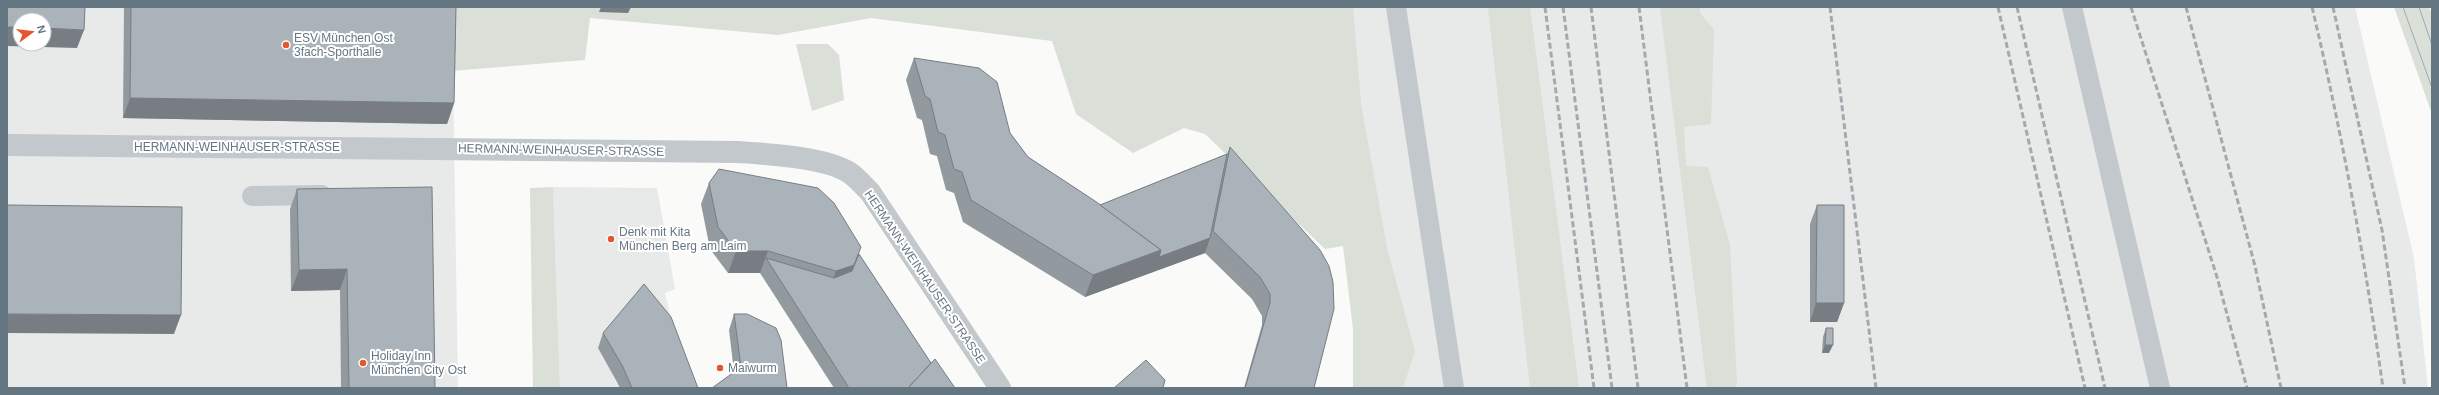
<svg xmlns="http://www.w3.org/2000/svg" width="2439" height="395" viewBox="0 0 2439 395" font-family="Helvetica,sans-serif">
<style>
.built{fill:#e8e9e9;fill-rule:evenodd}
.green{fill:#dadfd7}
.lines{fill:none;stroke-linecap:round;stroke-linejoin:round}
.lane{stroke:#c3c8cc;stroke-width:20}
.street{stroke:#c3c8cc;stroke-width:22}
.tram{stroke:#a2aab0;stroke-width:1}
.rail{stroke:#a2aab0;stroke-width:3;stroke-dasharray:6 3;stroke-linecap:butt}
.wall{fill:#929a9f}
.shaded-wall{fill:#777d82}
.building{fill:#aab3b9;stroke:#777d82}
.poi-dot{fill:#e4572e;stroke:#fff;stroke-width:1.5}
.labels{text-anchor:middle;stroke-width:4;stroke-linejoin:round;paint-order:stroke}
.poi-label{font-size:12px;fill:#657683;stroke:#fff;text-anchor:start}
.street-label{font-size:12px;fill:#657683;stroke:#fff}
</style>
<rect width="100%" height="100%" fill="#fafaf8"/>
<!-- built -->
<g class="built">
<path d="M7,7H452L458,388H7ZM20,20H44V44H20Z"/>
<path d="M1344,7H2355L2414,258L2428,388H1380Z"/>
<path d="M553,187L657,188L675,289L665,293L687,388H560Z"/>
</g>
<!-- green -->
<g class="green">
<path d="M452,7H1353L1361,104L1387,248L1415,351L1403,388H1353V329L1343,246L1325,249L1205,134L1184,128L1133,153L1076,114L1052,41L871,18L778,35L590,18L585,60L451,71Z"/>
<path d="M1488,7H1530L1579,388H1530Z"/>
<path d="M1660,7H1700V13L1714,30L1711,124L1684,127L1686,166L1708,167L1730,245L1737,383L1735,388H1707L1706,382Z"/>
<path d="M2394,7H2429L2432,15V114Z"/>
<path d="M796,44H828L839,55L844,100L812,111Z"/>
<path d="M553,187L560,388H533L530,188Z"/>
</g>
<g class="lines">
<!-- lane -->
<g class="lane">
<path d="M1396,7L1454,388"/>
<path d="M2072,7L2160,388"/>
<path d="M252,196L322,195"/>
</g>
<!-- street -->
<path class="street" d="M7,145L738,152C767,154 826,157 850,173C857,178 864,186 870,192L1000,388"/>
<!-- tram -->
<g class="tram">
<path d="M2403,7L2432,88"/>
<path d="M2419,7L2432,45"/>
</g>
<!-- rail -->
<g class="rail">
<path d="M1545,7L1594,388"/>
<path d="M1563,7L1612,388"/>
<path d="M1591,7L1638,388"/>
<path d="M1639,7L1687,388"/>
<path d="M1830,7L1876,388"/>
<path d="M1998,7L2085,388"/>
<path d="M2017,7L2105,388"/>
<path d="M2131,7L2217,277L2247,388"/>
<path d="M2186,7L2255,266L2281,388"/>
<path d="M2312,7C2342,133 2365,260 2383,388"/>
<path d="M2333,7L2382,230L2405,388"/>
</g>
</g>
<!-- wall -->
<g class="wall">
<path d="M124,7H456L454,103L447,124L123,118Z"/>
<path d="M914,58L1010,133L1028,157L1100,205L1227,154L1230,147L1314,388H1244L1262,325V316L1252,299L1205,253L1085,297L963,222L954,193L946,190L937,156L930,154L922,120L917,118L906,80Z"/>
<path d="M709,183L859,254L931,363L955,388H834L760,273H728L710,249L701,204Z"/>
<path d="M297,189L435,388H341L340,290L291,291L290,209Z"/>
<path d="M1817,205L1844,303L1837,322H1810V224Z"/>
<path d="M734,314L787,388L734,372L729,330Z"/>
<path d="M1826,328L1829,353H1822L1823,337Z"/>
<path d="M603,333L698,388H620L617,382L598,348Z"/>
</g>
<!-- shaded-wall -->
<g class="shaded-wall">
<path d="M601,7H631L628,13L599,12Z"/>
<path d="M7,27H20V44H44V28L84,30L77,48L7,46Z"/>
<path d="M130,98L454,103L447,124L123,118Z"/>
<path d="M1210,238L1205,253L1085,297L1093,275L1161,250Z"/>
<path d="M736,251H768L760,273H728Z"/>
<path d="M854,265L846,287L828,293L836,271Z"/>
<path d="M347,269L340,290L291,291L299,270Z"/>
<path d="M1816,303H1844L1837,322H1810Z"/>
<path d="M7,314L181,315L174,334L7,333Z"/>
<path d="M1825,345H1833L1829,353H1822Z"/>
</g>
<!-- building -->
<g class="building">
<path d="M7,7H85L84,30L44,28V20H20V27H7Z"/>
<path d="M131,7H456L454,103L130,98Z"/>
<path d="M914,58L979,68L997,82L1010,133L1028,157L1095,201L1161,250L1093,275L971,200L962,172L954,169L945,135L938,132L930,99L925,96Z"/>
<path d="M1230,147L1320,250L1329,266L1333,282L1334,309L1314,388H1245L1270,303V294L1260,277L1213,231Z"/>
<path d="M1227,154L1210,238L1159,257L1161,250L1100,205Z"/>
<path d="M719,169L818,188L834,203L861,247L854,265L836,271L768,251H736L718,227L709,183Z"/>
<path d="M432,187L435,388H349L347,269L299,270L297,189Z"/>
<path d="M7,205L182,207L181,315L7,314Z"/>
<path d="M1817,205H1844V303H1816Z"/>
<path d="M859,254L931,363L908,388H849L766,258L834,278L852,271Z"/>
<path d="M644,284L671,317L698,388H632L623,367L603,333Z"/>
<path d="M734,314H747L776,328L781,340L787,388H712L741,367Z"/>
<path d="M1826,328H1833V345H1825Z"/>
<path d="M935,359L955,388H908Z"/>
<path d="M1146,360L1165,380L1163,388H1114Z"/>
</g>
<!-- markers -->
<g class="poi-dot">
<circle cx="286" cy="45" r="4"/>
<circle cx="611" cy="239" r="4"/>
<circle cx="363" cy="363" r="4"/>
<circle cx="720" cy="368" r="4"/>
</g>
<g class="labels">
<!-- poi labels -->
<g class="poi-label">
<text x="294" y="42">ESV München Ost<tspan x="294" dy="14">3fach-Sporthalle</tspan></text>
<text x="619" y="236">Denk mit Kita<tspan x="619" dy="14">München Berg am Laim</tspan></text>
<text x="371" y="360">Holiday Inn<tspan x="371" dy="14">München City Ost</tspan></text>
<text x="728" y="372">Maiwurm</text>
</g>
<!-- street labels -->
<g class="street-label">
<text x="237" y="151">HERMANN-WEINHAUSER-STRASSE</text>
<text transform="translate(561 150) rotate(1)" y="4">HERMANN-WEINHAUSER-STRASSE</text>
<text transform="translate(925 277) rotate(56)" y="4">HERMANN-WEINHAUSER-STRASSE</text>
</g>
</g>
<!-- border -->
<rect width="2439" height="395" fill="none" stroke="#657683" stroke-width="16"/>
<!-- north arrow -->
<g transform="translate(32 32) rotate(75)"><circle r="19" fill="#ffffff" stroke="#c1c8cd"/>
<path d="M0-3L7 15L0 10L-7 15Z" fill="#e4572e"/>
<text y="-6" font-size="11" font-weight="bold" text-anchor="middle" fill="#657683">N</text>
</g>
</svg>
